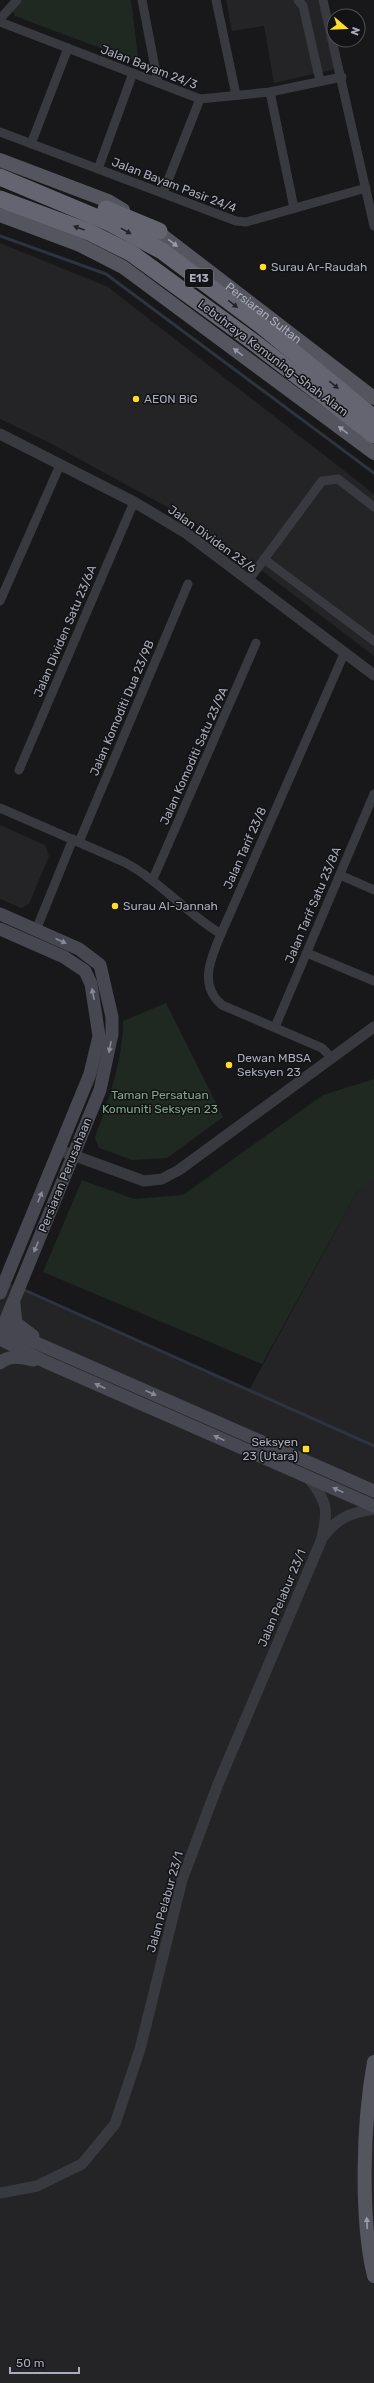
<svg xmlns="http://www.w3.org/2000/svg" width="374" height="2383" viewBox="0 0 374 2383" font-family="Rubik,sans-serif">
<style>
.built{fill:#242427}
.green{fill:#1f2922}
.lines{fill:none;stroke-linecap:round;stroke-linejoin:round}
.stream{stroke:#2d3440;stroke-width:3}
.minor{stroke:#393940;stroke-width:9}
.tertiary{stroke:#393940;stroke-width:11}
.secondary{stroke:#464750;stroke-width:13}
.primary{stroke:#54555f;stroke-width:14}
.motorway{stroke:#646571;stroke-width:17}
.oneway{fill:#232327}
.oneway2{fill:#989ba9}
.oneway3{fill:#868996}
.poi-dot{fill:#ffdc2b;stroke:#131315;stroke-width:1.5}
.labels{text-anchor:middle;stroke-width:3;stroke-linejoin:round;paint-order:stroke}
.shield{fill:#131315;stroke:#7c7e89;stroke-width:1}
.shield-label{font-size:11px;font-weight:bold;fill:#a9acbb}
.street-label{font-size:12px;fill:#a9acbb;stroke:#131315}
.poi-label{font-size:12px;fill:#a9acbb;stroke:#131315;text-anchor:start}
.park-label{font-size:12px;fill:#7fa788;stroke:#131315}
</style>
<rect width="100%" height="100%" fill="#18181a"/>
<!-- built -->
<g class="built">
<path d="M226,0H319L335,69L274,83L264,26L232,31Z"/>
<path d="M0,243L108,287L374,494V656L249,561L189,519L48,442L0,419Z"/>
<path d="M0,825L45,845L49,856L29,904L21,908L0,899Z"/>
<path d="M374,1178V2383H0V1279L249,1390L357,1192Z"/>
</g>
<!-- green -->
<g class="green">
<path d="M20,0H131L138,57L135,61L15,16L13,11Z"/>
<path d="M166,1003L223,1117L167,1158L132,1160L99,1148L95,1138C108,1100 123,1062 123,1021Z"/>
<path d="M374,1079V1180L357,1192L262,1364L43,1272L82,1180L134,1199L183,1195L323,1095Z"/>
</g>
<g class="lines">
<!-- stream -->
<g class="stream">
<path d="M0,236L106,274L374,473"/>
<path d="M22,1289L374,1446"/>
</g>
<!-- minor -->
<g class="minor">
<path d="M142,0L158,83"/>
<path d="M216,0L236,95"/>
<path d="M298,0L303,6L320,81"/>
<path d="M323,0L374,226"/>
<path d="M0,19L17,0"/>
<path d="M0,22L200,99L270,92L342,77"/>
<path d="M270,92L294,208"/>
<path d="M0,132L236,221L246,222L366,188"/>
<path d="M31,144L68,48"/>
<path d="M98,169L133,73"/>
<path d="M163,193L200,99"/>
<path d="M264,559L374,641"/>
<path d="M248,581L322,481L338,479L374,507"/>
<path d="M0,601L60,465"/>
<path d="M19,770L134,502"/>
<path d="M0,808L124,862C160,881 186,913 221,934"/>
<path d="M79,842L188,584"/>
<path d="M340,875L374,890"/>
<path d="M153,879L256,643"/>
<path d="M36,930L73,839"/>
<path d="M307,953L374,981"/>
<path d="M275,1027L374,794"/>
<path d="M331,1057L322,1048L222,1005C198,985 211,958 221,934L344,654"/>
</g>
<!-- tertiary -->
<g class="tertiary">
<path d="M0,434L134,502L186,533L374,675"/>
<path d="M59,1150L144,1181L162,1179L179,1170L374,1027"/>
<path d="M324,1536C338,1517 351,1513 374,1509"/>
<path d="M0,2193L37,2186L82,2164L115,2124L140,2049L182,1880L218,1784L321,1541C329,1511 328,1502 308,1477"/>
</g>
<!-- secondary -->
<g class="secondary">
<path d="M0,914L79,949L100,965L112,1017V1034L100,1090L0,1334"/>
<path d="M0,929L64,957L85,971L91,984L99,1036L90,1074L0,1293"/>
<path d="M14,1304L16,1323L33,1336"/>
<path d="M0,1327L374,1491"/>
<path d="M0,1339L46,1362L374,1506"/>
<path d="M0,1363C9,1354 23,1358 34,1360"/>
</g>
<!-- primary -->
<g class="primary">
<path d="M0,160L108,201L123,210"/>
<path d="M0,215L80,245L123,267L374,453"/>
<path id="s1" d="M150,226L374,398"/>
<path d="M374,2062C363,2122 360,2217 374,2276"/>
</g>
<!-- motorway -->
<g class="motorway">
<path d="M0,177L110,223L162,251L262,326L374,418"/>
<path d="M0,199L89,232L131,253L252,341L374,435"/>
<path d="M106,209L159,231"/>
</g>
</g>
<!-- one-way arrows -->
<defs><path id="oneway-solid" d="M-6-.8H1V-3.2L6.5 0L1 3.2V.8H-6Z"/></defs>
<g class="oneway">
<use href="#oneway-solid" transform="translate(79 228) rotate(-160)"/>
<use href="#oneway-solid" transform="translate(126 231) rotate(29)"/>
<use href="#oneway-solid" transform="translate(233 304) rotate(37)"/>
<use href="#oneway-solid" transform="translate(334 385) rotate(39)"/>
</g>
<g class="oneway2">
<use href="#oneway-solid" transform="translate(173 243) rotate(38)"/>
<use href="#oneway-solid" transform="translate(238 352) rotate(-143)"/>
<use href="#oneway-solid" transform="translate(343 430) rotate(-143)"/>
<use href="#oneway-solid" transform="translate(367 2223) rotate(-92)"/>
</g>
<g class="oneway3">
<use href="#oneway-solid" transform="translate(61 941) rotate(24)"/>
<use href="#oneway-solid" transform="translate(93 994) rotate(-101)"/>
<use href="#oneway-solid" transform="translate(110 1047) rotate(101)"/>
<use href="#oneway-solid" transform="translate(40 1197) rotate(-68)"/>
<use href="#oneway-solid" transform="translate(36 1247) rotate(113)"/>
<use href="#oneway-solid" transform="translate(100 1386) rotate(-156)"/>
<use href="#oneway-solid" transform="translate(151 1393) rotate(24)"/>
<use href="#oneway-solid" transform="translate(219 1438) rotate(-156)"/>
<use href="#oneway-solid" transform="translate(338 1490) rotate(-156)"/>
</g>
<!-- markers -->
<g class="poi-dot">
<circle cx="263" cy="267" r="4"/>
<circle cx="136" cy="399" r="4"/>
<circle cx="115" cy="906" r="4"/>
<circle cx="229" cy="1065" r="4"/>
<rect x="302" y="1445" width="8" height="8" rx="2"/>
</g>
<g class="labels">
<!-- shield labels -->
<rect class="shield" x="185" y="269" width="28" height="18" rx="3"/>
<g class="shield-label">
<text x="199" y="282">E13</text>
</g>
<!-- street labels -->
<g class="street-label">
<text transform="translate(149 67) rotate(21)" y="4">Jalan Bayam 24/3</text>
<text transform="translate(174 185) rotate(21)" y="4">Jalan Bayam Pasir 24/4</text>
<text dy="4" stroke="none"><textPath href="#s1" startOffset="143">Persiaran Sultan</textPath></text>
<text transform="translate(273 358) rotate(37)" y="4">Lebuhraya Kemuning–Shah Alam</text>
<text transform="translate(212 539) rotate(36)" y="4">Jalan Dividen 23/6</text>
<text transform="translate(65 631) rotate(-67)" y="4">Jalan Dividen Satu 23/6A</text>
<text transform="translate(122 708) rotate(-67)" y="4">Jalan Komoditi Dua 23/9B</text>
<text transform="translate(194 756) rotate(-66)" y="4">Jalan Komoditi Satu 23/9A</text>
<text transform="translate(245 848) rotate(-66)" y="4">Jalan Tarif 23/8</text>
<text transform="translate(313 905) rotate(-67)" y="4">Jalan Tarif Satu 23/8A</text>
<text transform="translate(65 1175) rotate(-68)" y="4">Persiaran Perusahaan</text>
<text transform="translate(282 1598) rotate(-67)" y="4">Jalan Pelabur 23/1</text>
<text transform="translate(165 1902) rotate(-74)" y="4">Jalan Pelabur 23/1</text>
</g>
<!-- poi labels -->
<g class="poi-label">
<text x="271" y="271">Surau Ar-Raudah</text>
<text x="144" y="403">AEON BiG</text>
<text x="123" y="910">Surau Al-Jannah</text>
<text x="237" y="1062">Dewan MBSA<tspan x="237" dy="14">Seksyen 23</tspan></text>
<text x="298" y="1446" text-anchor="end">Seksyen<tspan x="298" dy="14">23 (Utara)</tspan></text>
</g>
<!-- park labels -->
<g class="park-label">
<text x="160" y="1099">Taman Persatuan<tspan x="160" dy="14">Komuniti Seksyen 23</tspan></text>
</g>
</g>
<!-- north arrow -->
<g transform="translate(346 28) rotate(109)"><circle r="19" fill="#131315" stroke="#4f5057"/>
<path d="M0-3L7 15L0 10L-7 15Z" fill="#ffdc2b"/>
<text y="-6" font-size="11" font-weight="bold" text-anchor="middle" fill="#a9acbb">N</text>
</g>
<!-- scale -->
<path d="M10 2367v6h69v-6" fill="none" stroke="#a9acbb" stroke-width="2"/>
<text x="16" y="2367" font-size="12" fill="#a9acbb" stroke="#131315" stroke-width="3" paint-order="stroke">50 m</text>
</svg>
